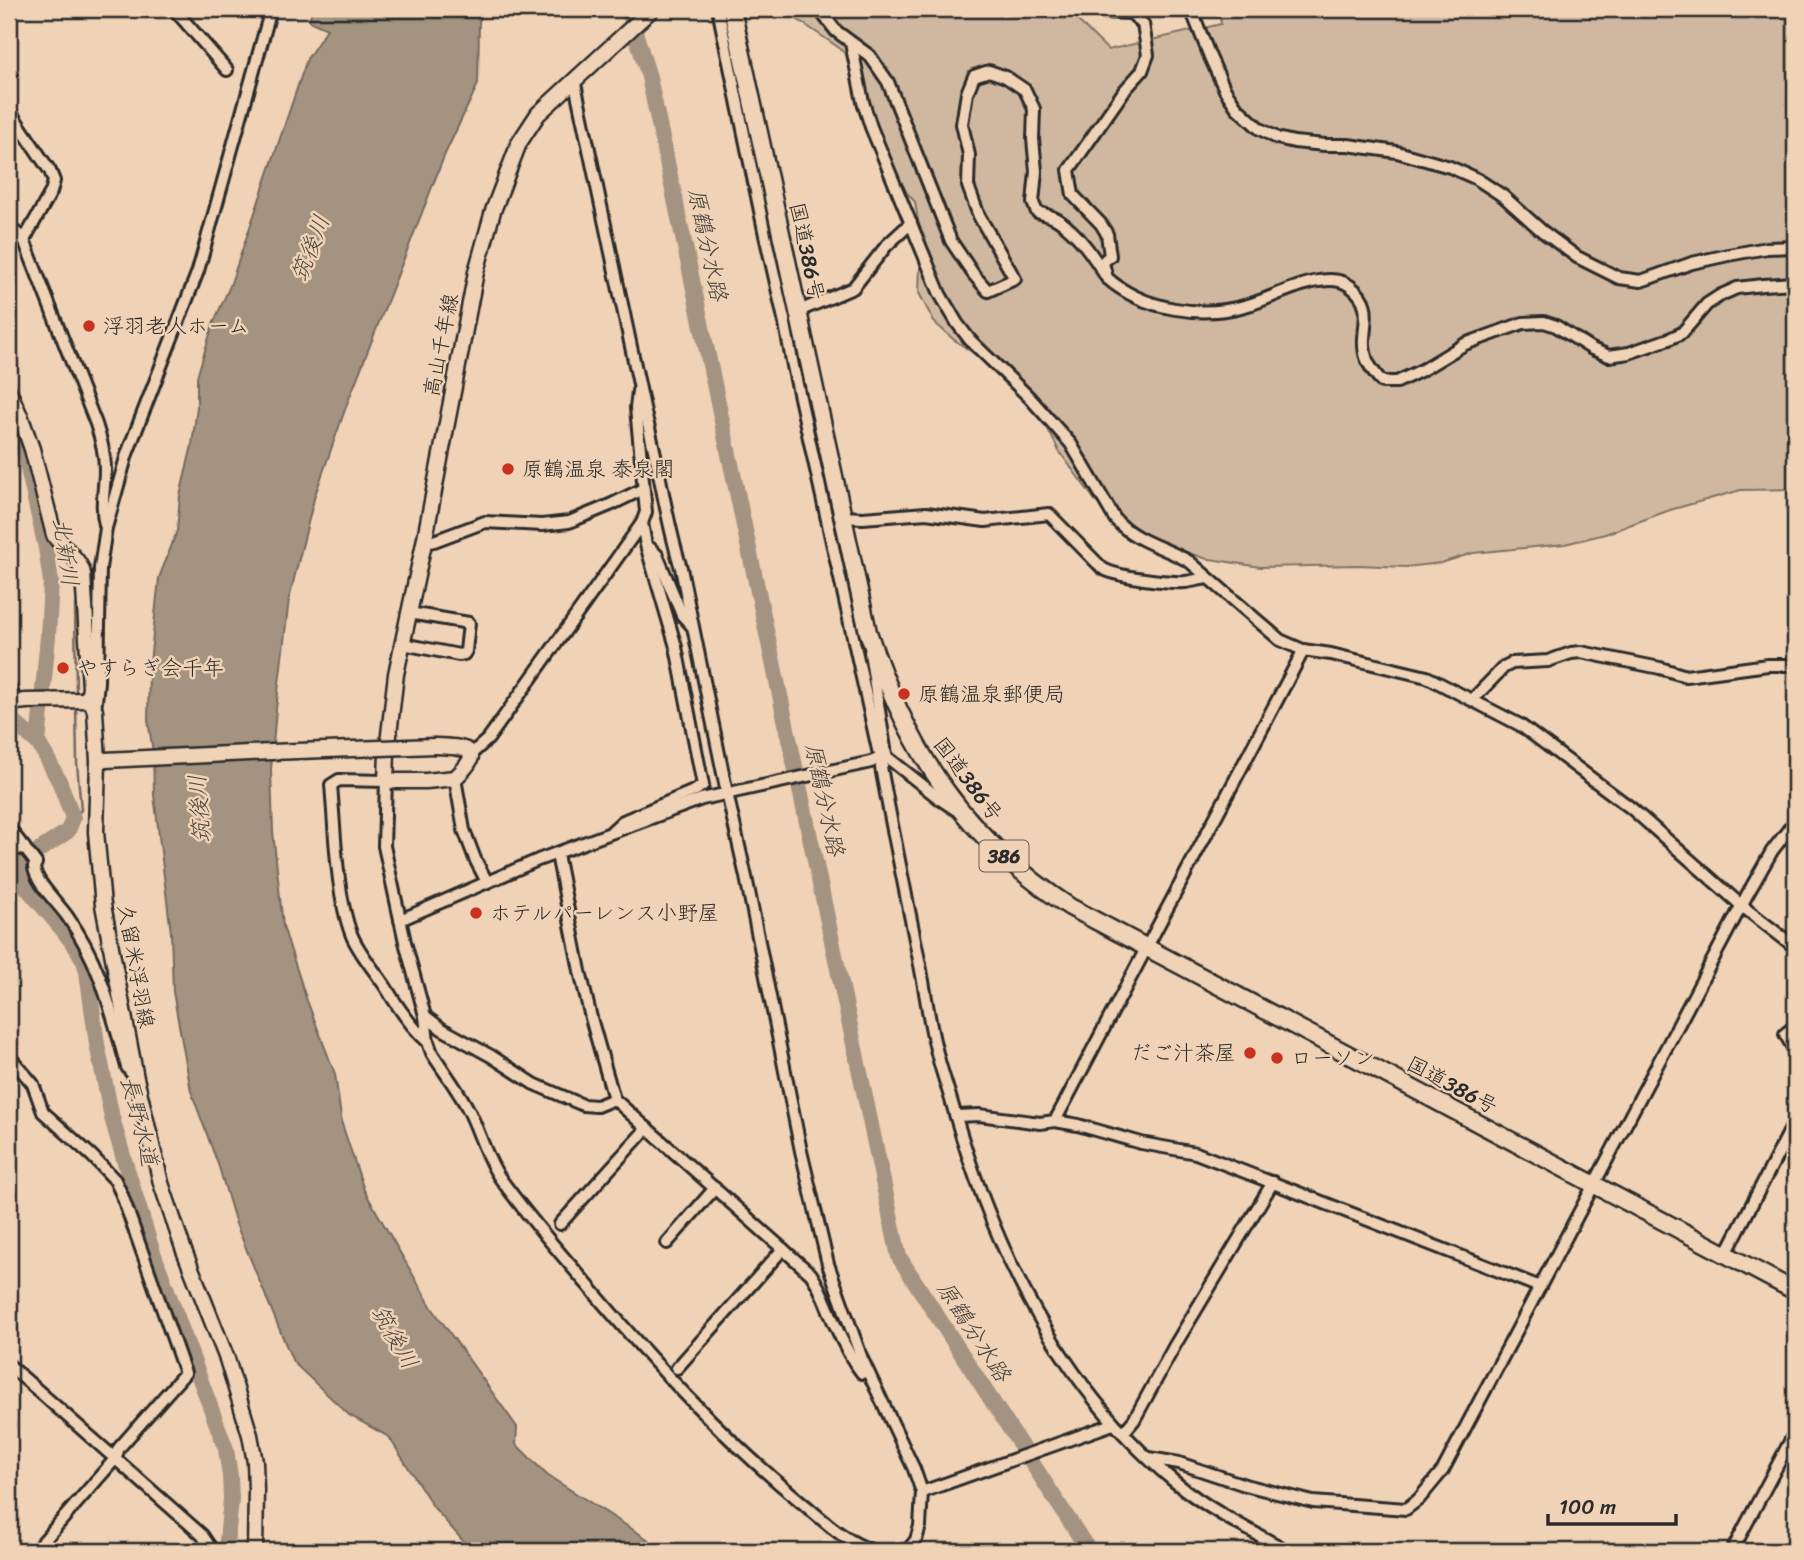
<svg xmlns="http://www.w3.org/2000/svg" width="1804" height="1560" viewBox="0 0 1804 1560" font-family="Sriracha,'Klee One',sans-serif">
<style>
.green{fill:#d0b8a0;stroke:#7e7266;stroke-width:2}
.water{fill:#a49381;stroke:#74695f;stroke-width:2}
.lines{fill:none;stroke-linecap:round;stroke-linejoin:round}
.stream{stroke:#74695f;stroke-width:2.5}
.river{stroke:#a49381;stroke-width:16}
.minor-casing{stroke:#2b2b2b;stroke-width:16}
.major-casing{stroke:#2b2b2b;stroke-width:19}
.highway-casing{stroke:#2b2b2b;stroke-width:21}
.minor{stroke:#f0d3b6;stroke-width:10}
.major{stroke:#f0d3b6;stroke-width:14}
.highway{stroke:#f0d3b6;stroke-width:16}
.major-bridge-casing{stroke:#2b2b2b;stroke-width:19;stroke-linecap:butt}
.major-bridge{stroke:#f0d3b6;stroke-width:14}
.poi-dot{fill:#c8321e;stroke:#f0d3b6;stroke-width:2.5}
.labels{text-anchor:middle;stroke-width:5;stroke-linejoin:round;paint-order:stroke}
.shield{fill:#f0d3b6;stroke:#665d55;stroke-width:2}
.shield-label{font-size:19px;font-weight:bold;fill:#2b2b2b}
.street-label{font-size:21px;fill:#2b2b2b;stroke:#f0d3b6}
.poi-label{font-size:21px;fill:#2b2b2b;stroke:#f0d3b6;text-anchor:start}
.water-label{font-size:23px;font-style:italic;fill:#494540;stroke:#f0d3b6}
</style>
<rect width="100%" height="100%" fill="#f0d3b6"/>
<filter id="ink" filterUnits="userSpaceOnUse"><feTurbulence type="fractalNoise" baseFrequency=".0143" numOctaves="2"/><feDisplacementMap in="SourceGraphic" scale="14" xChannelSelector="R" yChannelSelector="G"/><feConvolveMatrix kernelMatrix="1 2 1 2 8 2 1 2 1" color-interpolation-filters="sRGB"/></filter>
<g filter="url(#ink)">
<!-- green -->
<path class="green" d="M782,9H1066L1108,50L1221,24L1219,9H1761L1767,11L1772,9H1795V489L1741,490L1670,510L1605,534L1565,544L1473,553L1441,563L1406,567L1358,565L1260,567L1204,558L1160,543L1097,503L1059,451L1045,423L1027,400L979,357L953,339L934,322L919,293L921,238L915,202L907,193L885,150L851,59L838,47Z"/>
<!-- water -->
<path class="water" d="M312,9H483L479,22L478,84L445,154L347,404L315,495L289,599L276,709L271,770L273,831L283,926L306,998L335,1074L342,1124L364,1190L432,1308L517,1427L516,1444L547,1475L646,1538L661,1551H472L434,1508L389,1437L349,1415L293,1362L236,1224L219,1167L191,1091L173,992L171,933L154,795L153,752L148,720L149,672L159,578L177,531L180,496L192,445L197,407V377L213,324L230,286L307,59L327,29L309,21Z"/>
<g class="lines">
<!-- stream -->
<g class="stream">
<path d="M75,605L76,696"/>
<path d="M10,708L14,716L13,721"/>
<path d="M73,818L81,810L77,763L76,706"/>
</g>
<!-- river -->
<g class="river">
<path d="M628,9L649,77L899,1257L1089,1551"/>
<path d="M9,414L24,451L46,548L51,582L48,636L38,743"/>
<path d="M9,720L13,721L38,743L46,756L60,783L73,818L68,831L26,859L21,864L18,873L22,882L62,929L77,949L84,961L87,972L97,1044L112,1118L123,1156L151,1247L226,1449L230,1476L231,1499L226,1551"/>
</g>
<defs>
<g id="minor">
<path d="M174,9L227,70"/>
<path d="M718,9L765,235L784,319L793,366L878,750L940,799L955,809"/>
<path d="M819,9L836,31L870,56L888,82L951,241L974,275L988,291L1015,279L979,216L968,186L969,155L962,124L967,93L974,76L989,71L1006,77L1025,90L1034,109L1033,139L1036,171L1033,203L1037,212C1044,214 1052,216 1058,220C1079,234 1094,257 1107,278L1103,263L1105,260L1110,256L1107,234L1101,224L1073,195L1069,170L1124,91L1142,71L1148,55L1143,24L1131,13L1100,12L1094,9"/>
<path d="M1191,9L1210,57L1225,90L1237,108L1260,129L1277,138L1294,142L1325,145H1348L1397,152L1450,167L1477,179L1503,196L1542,231L1577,257L1619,278L1641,281L1692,263L1728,255L1767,248L1795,247"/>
<path d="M851,43L863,102L871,127L940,294L957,323L970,340L1029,397L1071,444L1115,519C1135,542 1165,547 1190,562L1280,640L1303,650L1331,654L1427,677L1520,725L1631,808L1742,906L1795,947"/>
<path d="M574,79L646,417C660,467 665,518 681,568L727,793L746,877L801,1151L828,1264L862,1359L914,1469L922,1492L920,1526L916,1540L907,1551"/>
<path d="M9,110L50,171L54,181L51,192L24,240"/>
<path d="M9,226L24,240L96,424C101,439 105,453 105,469C105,488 100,506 105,525"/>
<path d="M1107,278C1143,310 1202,319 1248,305C1274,298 1326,267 1350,286C1380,308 1356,332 1367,360C1370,368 1376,375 1382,382H1397L1422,370L1465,344L1523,323L1544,322L1556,326L1592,349L1609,356L1629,353L1669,339L1682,333L1707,304L1721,295L1737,288L1763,285L1795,283"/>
<path d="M799,311L853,288L887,245L911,223"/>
<path d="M842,517L863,518L926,513L985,521L1049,514L1102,568C1115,577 1169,583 1185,582C1193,581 1200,579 1208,578"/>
<path d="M424,543L434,541L485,522L542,525L569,522L610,505L641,490L644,493"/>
<path d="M650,548L657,555L682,615L691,625"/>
<path d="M403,644L459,655L464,654L466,651L469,623L409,613"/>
<path d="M870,652L886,755L881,767C893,833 907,899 920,965C926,994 929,1024 937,1053C942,1074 950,1094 955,1114C995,1252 1062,1389 1175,1482C1209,1510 1249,1530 1288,1551"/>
<path d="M9,687L17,702"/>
<path d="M1473,699L1504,667L1512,663L1548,661L1571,653L1581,652L1660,668L1686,676L1768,665H1795"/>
<path d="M95,711L98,682L100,568L106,528L127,454L198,271L271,9"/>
<path d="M470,755L488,739L642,523L646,512L636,408L638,391"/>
<path d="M455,778L464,830L475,859L487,882"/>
<path d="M9,828L36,863L34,867C35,882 58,903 67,916C101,963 111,1012 127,1067L135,1078"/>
<path d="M612,831L623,821L696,790L703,785L676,647L646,545L642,523"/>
<path d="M9,852L24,847"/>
<path d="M557,854L580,971L591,1018L614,1099L811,1274C822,1290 827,1307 835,1325C842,1341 851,1359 862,1373"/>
<path d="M400,920L538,860L702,799L871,762L886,755"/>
<path d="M425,1016L442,1029L491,1056L534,1084L583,1105L597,1106L614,1099"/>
<path d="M1795,1026L1785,1034L1795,1051"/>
<path d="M428,1042C411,1027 397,1006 385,986C374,970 360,954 352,936C336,896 335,830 331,785L339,780L386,781L384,846L405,942L425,1016L428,1042L432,1053C444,1072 459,1091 469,1111C480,1133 486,1158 500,1178C528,1217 560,1253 591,1289C656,1366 722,1437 800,1501C822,1519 846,1543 874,1551"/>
<path d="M9,1056L33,1084L43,1112L92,1156L115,1180L122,1195L185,1373L119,1448L115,1459L35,1551"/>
<path d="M956,1116L979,1115L1040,1123L1055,1121L1078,1125L1141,1143L1196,1153L1540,1287"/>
<path d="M1055,1121L1301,655L1303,650"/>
<path d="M560,1224L647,1128"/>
<path d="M667,1243L715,1188"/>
<path d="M1726,1254L1795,1121"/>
<path d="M9,1365L202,1535L211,1548V1551"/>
<path d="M677,1368L783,1249"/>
<path d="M1123,1433L1134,1420L1175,1345L1273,1182"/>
<path d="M1149,1458L1179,1463L1245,1485L1313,1502L1406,1509L1419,1499L1443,1470L1747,895L1772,851L1795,821"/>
<path d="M922,1492L1113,1424"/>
<path d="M1732,1551L1795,1432"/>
</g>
<g id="major">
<path d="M9,391L21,418L32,449L54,535C62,548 80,558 83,574L90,687L88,700L92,703L95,711L98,761L96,832L103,905L136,1078L161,1183L183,1248L227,1359L250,1435L255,1462L256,1490L255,1551"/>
<path d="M9,703L26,701L88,700"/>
<path d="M435,746C464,747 488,748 455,778L426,781H386L387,752L396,674L424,543L476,272L493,211L519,143L538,114L652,9"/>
</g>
<path id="highway" d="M732,9L868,632C908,751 963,837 1070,907L1795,1291"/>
</defs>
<!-- minor casing -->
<use href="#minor" class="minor-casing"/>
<!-- major casing -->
<use href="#major" class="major-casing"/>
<!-- highway casing -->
<use href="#highway" class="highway-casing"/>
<!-- minor -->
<use href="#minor" class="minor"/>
<!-- major -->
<use href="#major" class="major"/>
<!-- highway -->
<use href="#highway" class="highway"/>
<defs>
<path id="major-bridge" d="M105,760L271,752L435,746"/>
</defs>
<!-- major-bridge casing -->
<use href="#major-bridge" class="major-bridge-casing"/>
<!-- major-bridge -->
<use href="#major-bridge" class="major-bridge"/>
</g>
</g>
<!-- markers -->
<g class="poi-dot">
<circle cx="89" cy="326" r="7"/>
<circle cx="508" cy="469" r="7"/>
<circle cx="63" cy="668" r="7"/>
<circle cx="904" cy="694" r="7"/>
<circle cx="476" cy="913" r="7"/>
<circle cx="1250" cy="1053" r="7"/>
<circle cx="1277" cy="1058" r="7"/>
</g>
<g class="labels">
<!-- shield labels -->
<rect class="shield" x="979.5" y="840.5" width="49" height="31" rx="5"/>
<g class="shield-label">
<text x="1004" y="863">386</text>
</g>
<!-- street labels -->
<g class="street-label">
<text transform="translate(807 251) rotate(78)" y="7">国道386号</text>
<text transform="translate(441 345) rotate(-79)" y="7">高山千年線</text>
<text transform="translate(968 779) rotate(53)" y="7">国道386号</text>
<text transform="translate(136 966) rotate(80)" y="7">久留米浮羽線</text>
<text transform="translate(1452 1085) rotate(28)" y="7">国道386号</text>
</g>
<!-- poi labels -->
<g class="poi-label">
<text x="103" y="333">浮羽老人ホーム</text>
<text x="522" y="476">原鶴温泉 泰泉閣</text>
<text x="77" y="675">やすらぎ会千年</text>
<text x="918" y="701">原鶴温泉郵便局</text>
<text x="490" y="920">ホテルパーレンス小野屋</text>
<text x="1236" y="1060" text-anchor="end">だご汁茶屋</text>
<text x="1291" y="1065">ローソン</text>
</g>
<!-- water labels -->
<g class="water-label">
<text transform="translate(708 244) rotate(78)" y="8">原鶴分水路</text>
<text transform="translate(310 248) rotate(-69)" y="8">筑後川</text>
<text transform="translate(66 552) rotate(82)" y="8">北新川</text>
<text transform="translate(825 799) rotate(78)" y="8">原鶴分水路</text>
<text transform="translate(199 809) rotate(-94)" y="8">筑後川</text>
<text transform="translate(140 1121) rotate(76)" y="8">長野水道</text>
<text transform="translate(974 1331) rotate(57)" y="8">原鶴分水路</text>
<text transform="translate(395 1337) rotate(60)" y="8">筑後川</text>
</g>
</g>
<!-- margin -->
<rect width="1804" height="1560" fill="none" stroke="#f0d3b6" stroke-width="35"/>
<rect x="18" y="18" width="1769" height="1525" fill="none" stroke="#2b2b2b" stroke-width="2.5" filter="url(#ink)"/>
<!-- scale -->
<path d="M1548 1514v10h128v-10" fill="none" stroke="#2b2b2b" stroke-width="3.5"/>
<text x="1559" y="1514" font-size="21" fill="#2b2b2b" stroke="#f0d3b6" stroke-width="5" paint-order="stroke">100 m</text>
</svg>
